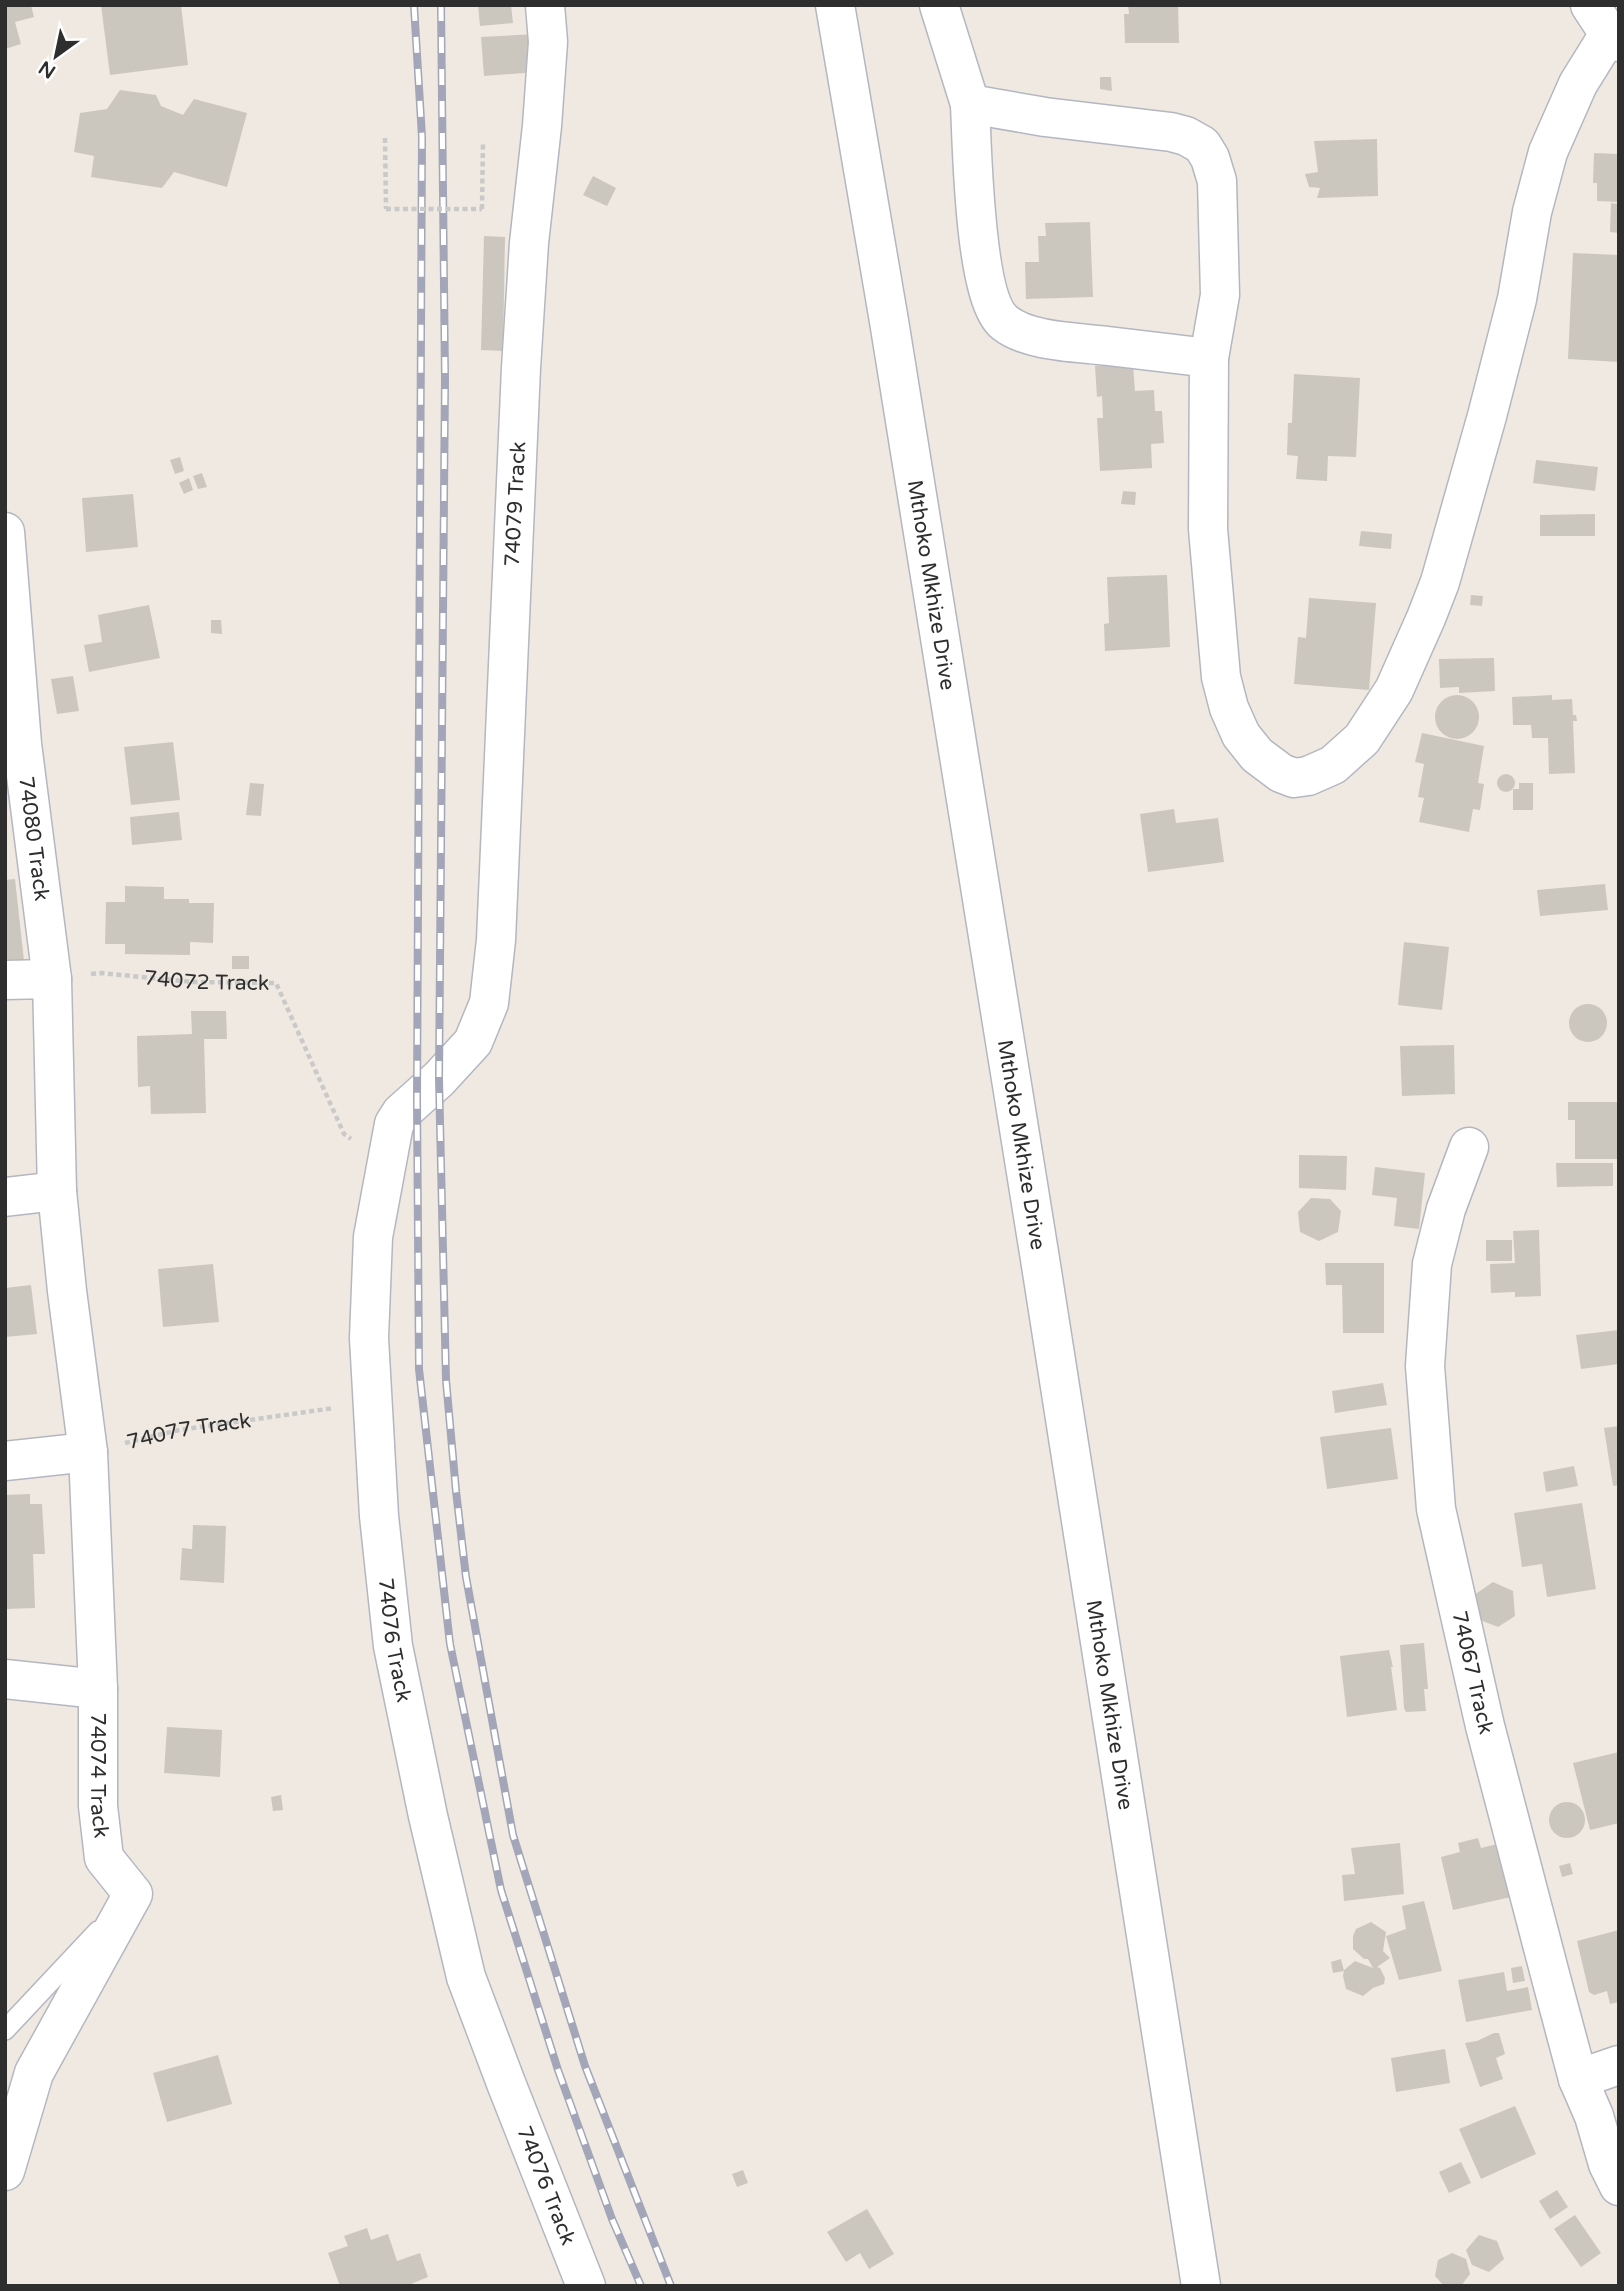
<svg xmlns="http://www.w3.org/2000/svg" width="1624" height="2291" viewBox="0 0 1624 2291" font-family="'Varela Round',sans-serif">
<style>
.building{fill:#cbc7bf}
.lines{fill:none;stroke-linecap:round;stroke-linejoin:round}
.lane-casing{stroke:#b4b7c1;stroke-width:22}
.street-casing{stroke:#b4b7c1;stroke-width:41}
.secondary-casing{stroke:#b4b7c1;stroke-width:41}
.path{stroke:#c9c9c9;stroke-width:4.5;stroke-dasharray:5 3.5;stroke-linecap:butt}
.lane{stroke:#fff;stroke-width:19}
.street{stroke:#fff;stroke-width:38}
.secondary{stroke:#fff;stroke-width:38}
.rail-casing{stroke:#a3a6b8;stroke-width:8}
.rail{stroke:#fff;stroke-width:5;stroke-dasharray:16;stroke-linecap:butt}
.path-bridge{stroke:#c9c9c9;stroke-width:4.5;stroke-dasharray:5 3.5;stroke-linecap:butt}
.labels{text-anchor:middle;stroke-width:5;stroke-linejoin:round;paint-order:stroke}
.street-label{font-size:21px;fill:#2e2e2e;stroke:#fff}
</style>
<rect width="100%" height="100%" fill="#efe9e1"/>
<!-- building -->
<g class="building">
<path d="M5,5H31L34,17L15,22L21,44L5,49Z"/>
<path d="M101,5H181L188,65L110,75Z"/>
<path d="M478,5H511L513,23L480,26Z"/>
<path d="M1128,5H1178L1179,43H1125L1124,14H1129Z"/>
<path d="M535,34L537,72L484,76L481,37Z"/>
<path d="M1100,77H1111L1112,91L1100,89Z"/>
<path d="M120,90L156,95L161,106L183,115L194,99L247,113L227,187L174,172L162,188L91,177L94,156L74,152L80,113L107,109Z"/>
<path d="M1377,139L1378,196L1317,198L1320,188L1309,187L1305,174L1318,172L1314,141Z"/>
<path d="M1594,153L1619,154V202L1597,201V183H1593Z"/>
<path d="M593,176L616,188L607,206L583,195Z"/>
<path d="M1611,203L1619,204V233L1610,232Z"/>
<path d="M1090,222L1093,297L1026,299L1025,262H1039L1038,236H1046L1045,223Z"/>
<path d="M484,236L505,237L503,351L481,350Z"/>
<path d="M1573,253L1619,255V362L1568,359Z"/>
<path d="M1133,365L1135,391L1154,390L1155,411H1162L1164,443L1151,444L1152,468L1100,471L1097,418H1103L1102,396L1097,397L1095,366Z"/>
<path d="M1294,374L1360,378L1356,457L1328,456L1327,481L1296,479L1298,456L1287,455L1288,423H1292Z"/>
<path d="M180,457L184,471L175,474L170,460Z"/>
<path d="M1536,460L1598,467L1595,491L1533,483Z"/>
<path d="M202,473L207,487L198,489L193,476Z"/>
<path d="M189,478L193,490L184,494L179,483Z"/>
<path d="M1123,491L1136,492L1135,505L1121,504Z"/>
<path d="M133,494L138,547L86,552L82,498Z"/>
<path d="M1595,514V536H1540V515Z"/>
<path d="M1361,531L1392,534L1391,549L1359,546Z"/>
<path d="M1167,575L1170,647L1105,651L1104,624L1109,623L1107,577Z"/>
<path d="M1471,595L1483,596L1482,606L1470,605Z"/>
<path d="M1309,598L1376,603L1369,690L1294,684L1298,637L1306,638Z"/>
<path d="M149,605L160,658L89,672L84,645L102,642L98,615Z"/>
<path d="M211,620H221L222,634L211,633Z"/>
<path d="M1494,658L1495,691L1459,693V687L1440,688L1439,659Z"/>
<path d="M73,676L79,711L57,714L51,679Z"/>
<path d="M1552,695V700L1572,699L1573,715H1576L1577,721H1573L1575,773L1549,774L1548,738H1532L1531,725H1513L1512,697Z"/>
<circle cx="1457" cy="717" r="22"/>
<path d="M1422,733L1484,746L1478,783L1484,784L1480,810L1473,809L1469,832L1419,822L1424,798L1418,797L1424,764L1415,762Z"/>
<path d="M173,742L180,800L131,805L124,747Z"/>
<circle cx="1506" cy="783" r="9"/>
<path d="M250,783L264,784L261,816L246,815Z"/>
<path d="M1519,783H1533V810H1513V789H1519Z"/>
<path d="M1174,809L1176,823L1218,818L1224,862L1148,872L1140,814Z"/>
<path d="M179,812L182,840L132,845L130,817Z"/>
<path d="M15,879L24,961L5,962V880Z"/>
<path d="M1605,884L1608,910L1540,916L1537,890Z"/>
<path d="M125,886L164,887V899H189V903H214L213,943L190,942V955L125,954V944H105L106,902H125Z"/>
<path d="M1404,942L1449,947L1442,1010L1398,1005Z"/>
<rect x="232" y="956" width="17" height="13"/>
<circle cx="1588" cy="1023" r="19"/>
<path d="M191,1011H226L227,1039H204L206,1113L151,1114L150,1086L138,1087L137,1036L192,1034Z"/>
<path d="M1454,1045L1455,1094L1402,1096L1400,1046Z"/>
<path d="M1568,1102H1619V1159H1575V1120H1568Z"/>
<path d="M1299,1155L1347,1156L1346,1190L1299,1188Z"/>
<path d="M1556,1163H1613V1186L1557,1187Z"/>
<path d="M1375,1167L1425,1173L1419,1229L1394,1226L1397,1198L1372,1195Z"/>
<path d="M1311,1198L1330,1199L1341,1211L1338,1232L1319,1241L1300,1232L1298,1212Z"/>
<path d="M1539,1230L1541,1296L1515,1297V1292L1491,1293L1490,1264L1515,1263L1513,1231Z"/>
<rect x="1486" y="1240" width="26" height="21"/>
<path d="M1325,1263H1384V1333H1343L1342,1285H1326Z"/>
<path d="M213,1264L219,1322L163,1327L158,1269Z"/>
<path d="M31,1285L37,1334L5,1337V1288Z"/>
<path d="M1619,1330V1364L1581,1369L1576,1335Z"/>
<path d="M1383,1383L1387,1405L1335,1413L1332,1391Z"/>
<path d="M1619,1426V1485L1613,1486L1604,1428Z"/>
<path d="M1391,1428L1398,1479L1327,1489L1320,1437Z"/>
<path d="M1574,1466L1578,1486L1546,1492L1543,1472Z"/>
<path d="M30,1494V1504H42L45,1554H33L35,1608L6,1609L5,1495Z"/>
<path d="M1582,1503L1596,1589L1547,1597L1542,1564L1522,1567L1514,1513Z"/>
<path d="M193,1525L226,1526L224,1583L180,1580L182,1548L192,1549Z"/>
<path d="M1493,1582L1513,1591L1515,1616L1498,1627L1475,1618L1474,1595Z"/>
<path d="M1424,1643L1428,1689H1424L1426,1711L1406,1712L1404,1708L1400,1645Z"/>
<path d="M1389,1650L1393,1667H1391L1397,1710L1347,1717L1340,1656Z"/>
<path d="M167,1727L222,1730L220,1777L164,1773Z"/>
<path d="M1619,1752V1823L1590,1830L1573,1763Z"/>
<path d="M281,1795L283,1810L273,1811L271,1797Z"/>
<circle cx="1567" cy="1820" r="18"/>
<path d="M1478,1838L1481,1848L1497,1844L1511,1897L1453,1910L1441,1857L1460,1852L1458,1843Z"/>
<path d="M1400,1843L1404,1894L1344,1901L1342,1875L1355,1874L1351,1848Z"/>
<path d="M1570,1863L1573,1874L1562,1877L1559,1866Z"/>
<path d="M1424,1901L1442,1971L1399,1980L1386,1936L1406,1929L1402,1906Z"/>
<path d="M1371,1922L1386,1932L1383,1951L1390,1958L1377,1967L1380,1968L1385,1978L1384,1984L1373,1988L1363,1996L1346,1989L1343,1976L1344,1970L1355,1961L1373,1968L1368,1959H1364L1353,1949V1936L1356,1929Z"/>
<path d="M1619,1930V2002L1610,2004L1607,1991L1594,1995L1589,1992L1577,1941Z"/>
<path d="M1341,1959L1344,1971L1333,1973L1331,1962Z"/>
<path d="M1522,1966L1525,1981L1513,1983L1511,1968Z"/>
<path d="M1504,1972L1507,1991L1528,1987L1532,2010L1466,2022L1458,1980Z"/>
<path d="M1494,2033H1499L1505,2054L1496,2058L1503,2079L1480,2087L1465,2043L1477,2041Z"/>
<path d="M1445,2049L1450,2083L1396,2092L1391,2058Z"/>
<path d="M218,2055L232,2104L167,2122L153,2073Z"/>
<path d="M1515,2106L1536,2154L1481,2179L1459,2129Z"/>
<path d="M1461,2162L1471,2183L1449,2193L1439,2172Z"/>
<path d="M743,2170L748,2183L737,2187L732,2174Z"/>
<path d="M1557,2190L1568,2207L1550,2219L1539,2201Z"/>
<path d="M867,2209L894,2254L869,2269L860,2253L846,2262L827,2232Z"/>
<path d="M1575,2215L1601,2253L1581,2267L1554,2229Z"/>
<path d="M367,2228L371,2240L388,2234L397,2261L420,2253L428,2277L406,2286H340L328,2253L348,2246L344,2236Z"/>
<path d="M1479,2235L1497,2241L1504,2259L1489,2272L1472,2265L1466,2250Z"/>
<path d="M1452,2253L1466,2259L1470,2274L1461,2286H1444L1435,2276L1438,2260Z"/>
</g>
<g class="lines">
<defs>
<path id="lane" d="M5,2030L98,1931"/>
<g id="street">
<path id="s3" d="M545,5L548,42L542,126L529,243L521,368L496,940L489,1003L473,1042L439,1079L401,1113L394,1124L373,1237L369,1338L379,1516L393,1646L428,1816L466,1977L506,2083L586,2286"/>
<path d="M939,5L970,104L1045,117L1171,132L1186,136L1202,145L1210,158L1217,181L1220,295L1209,358L1208,529L1221,677L1229,708L1241,735L1257,755L1281,773L1294,778L1308,776L1333,765L1362,739L1394,690L1426,618L1440,582L1487,416L1517,299L1532,212L1548,152L1578,84L1609,34"/>
<path d="M1590,5L1609,34L1619,42"/>
<path d="M970,104C972,146 974,299 1005,323C1029,342 1077,342 1108,346C1141,350 1175,354 1209,358"/>
<path id="s4" d="M5,532L22,744L52,979L57,1191L67,1291L88,1452L98,1689V1806L104,1858L133,1894L34,2073L5,2171"/>
<path d="M5,980L52,979"/>
<path id="s5" d="M1469,1147L1446,1209L1432,1264L1425,1366L1436,1509L1485,1726L1551,1978L1578,2079L1594,2116L1608,2164L1619,2186"/>
<path d="M5,1197L57,1191"/>
<path d="M5,1461L88,1452"/>
<path d="M5,1679L98,1689"/>
<path d="M1578,2079L1619,2065"/>
</g>
<g id="secondary">
<path id="s6" d="M835,5L889,321L1040,1259L1201,2286"/>
</g>
</defs>
<!-- lane casing -->
<use href="#lane" class="lane-casing"/>
<!-- street casing -->
<use href="#street" class="street-casing"/>
<!-- secondary casing -->
<use href="#secondary" class="secondary-casing"/>
<!-- path -->
<g class="path">
<path d="M385,138L386,209"/>
<path d="M482,209L483,141"/>
<path id="s1" d="M91,974L101,973L193,982L276,983L344,1134L351,1139"/>
<path id="s2" d="M125,1443L179,1430L334,1408"/>
</g>
<!-- lane -->
<use href="#lane" class="lane"/>
<!-- street -->
<use href="#street" class="street"/>
<!-- secondary -->
<use href="#secondary" class="secondary"/>
<defs>
<g id="rail">
<path d="M414,5L422,137L417,1099L419,1369L450,1644L501,1890L558,2070L612,2219L641,2286"/>
<path d="M441,5L445,379L439,1079L446,1380L456,1491L466,1577L513,1835L585,2066L671,2286"/>
</g>
</defs>
<!-- rail casing -->
<use href="#rail" class="rail-casing"/>
<!-- rail -->
<use href="#rail" class="rail"/>
<!-- path-bridge -->
<path class="path-bridge" d="M386,209H482"/>
</g>
<g class="labels">
<!-- street labels -->
<g class="street-label">
<text transform="translate(515 504) rotate(-87)" y="7">74079 Track</text>
<text dy="7" stroke="none"><textPath href="#s6" startOffset="588">Mthoko Mkhize Drive</textPath></text>
<text dy="7" stroke="none"><textPath href="#s4" startOffset="308">74080 Track</textPath></text>
<text dy="7" stroke="none"><textPath href="#s1" startOffset="116">74072 Track</textPath></text>
<text dy="7" stroke="none"><textPath href="#s6" startOffset="1155">Mthoko Mkhize Drive</textPath></text>
<text dy="7" stroke="none"><textPath href="#s2" startOffset="65">74077 Track</textPath></text>
<text dy="7" stroke="none"><textPath href="#s3" startOffset="1676">74076 Track</textPath></text>
<text dy="7" stroke="none"><textPath href="#s5" startOffset="536">74067 Track</textPath></text>
<text dy="7" stroke="none"><textPath href="#s6" startOffset="1722">Mthoko Mkhize Drive</textPath></text>
<text dy="7" stroke="none"><textPath href="#s4" startOffset="1248">74074 Track</textPath></text>
<text dy="7" stroke="none"><textPath href="#s3" startOffset="2244">74076 Track</textPath></text>
</g>
</g>
<!-- border -->
<rect width="1624" height="2291" fill="none" stroke="#2e2e2e" stroke-width="14"/>
<!-- north arrow -->
<g transform="translate(56 56) rotate(213)" stroke="#ffffff" stroke-width="5" paint-order="stroke">
<path d="M0-5L12 26L0 18L-12 26Z" fill="#2e2e2e"/>
<text y="-10" font-size="19" font-weight="bold" text-anchor="middle" fill="#2e2e2e">N</text>
</g>
</svg>
